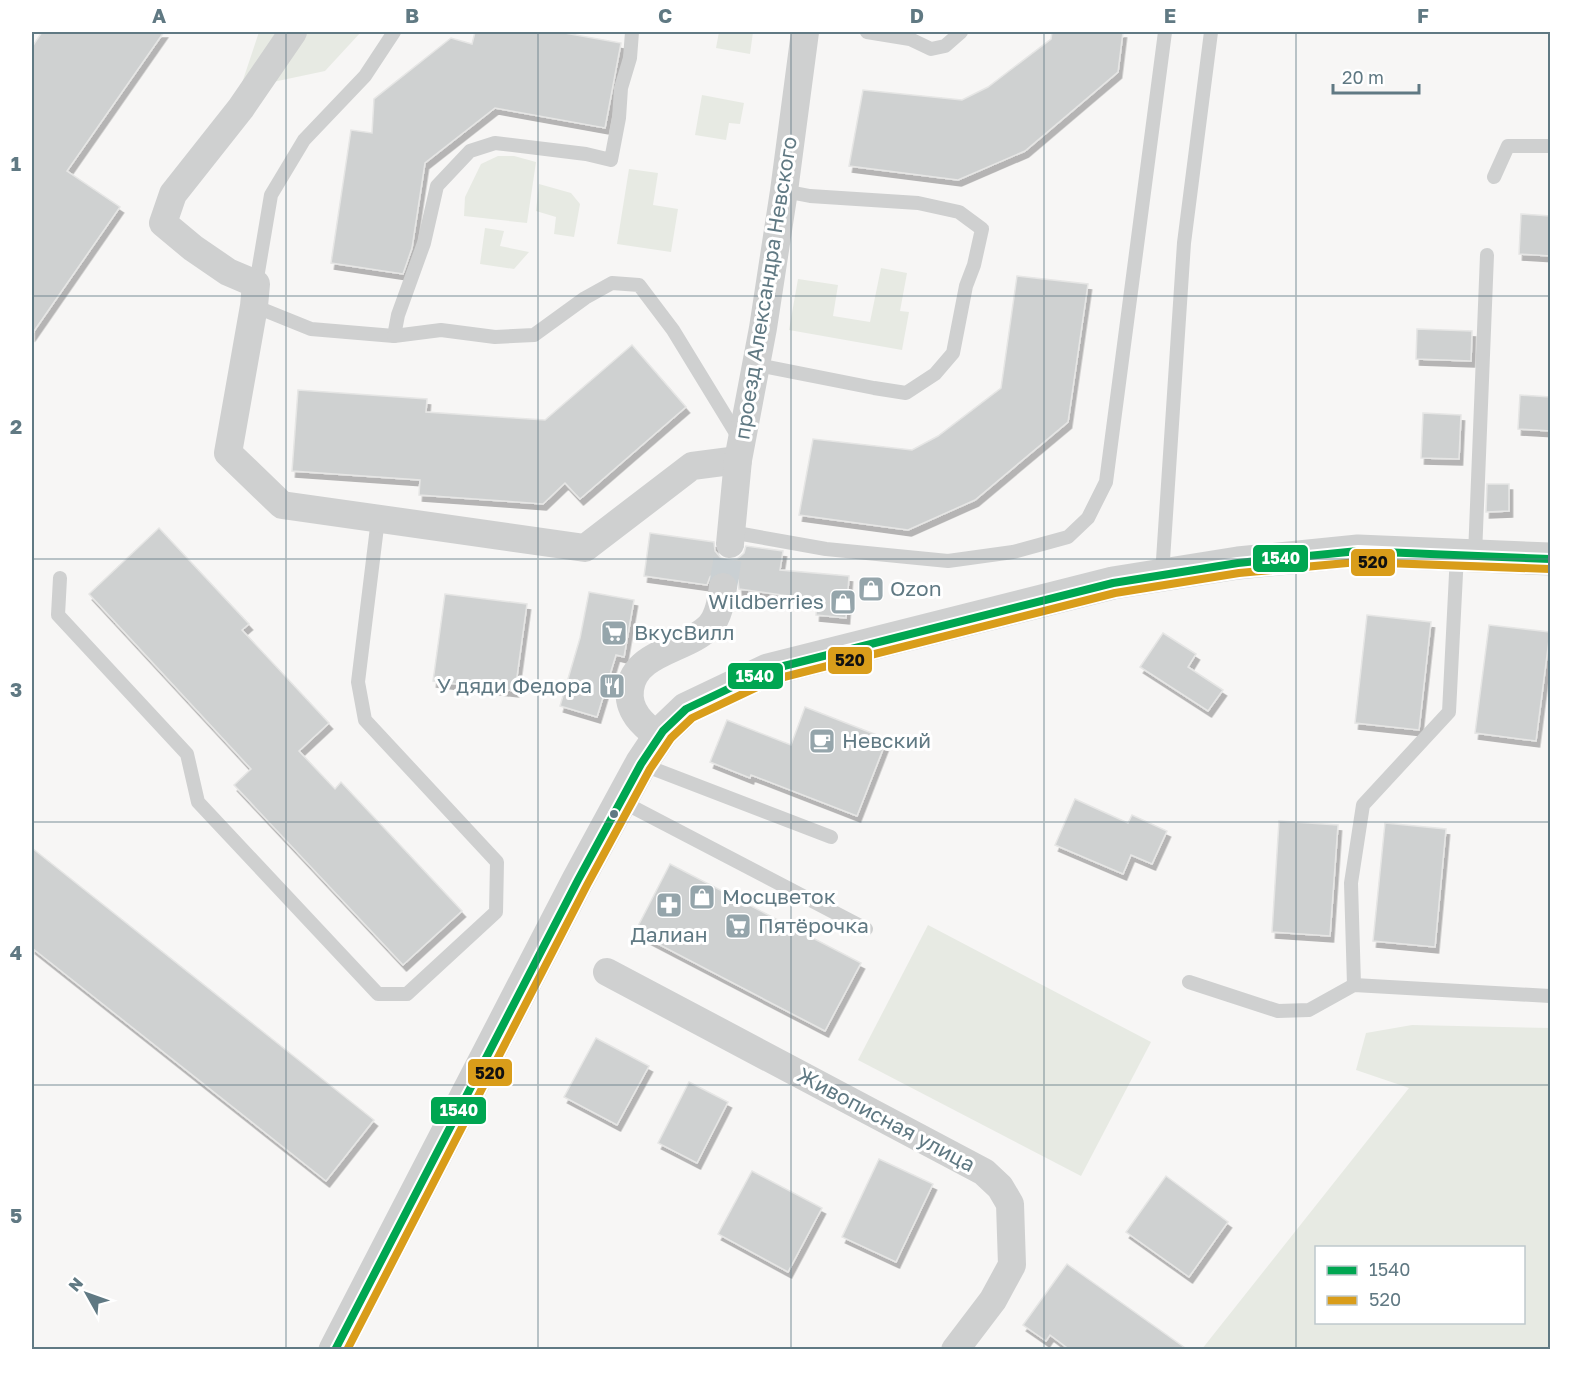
<svg xmlns="http://www.w3.org/2000/svg" width="1582" height="1381" viewBox="0 0 1582 1381" font-family="'Golos Text',sans-serif">
<style>
.green{fill:#e7eae3;fill-rule:evenodd}
.building{fill:#cfd1d1;stroke:#e6e6e5;stroke-width:1.5;filter:url(#shadow)}
.lines{fill:none;stroke-linecap:round;stroke-linejoin:round}
.minor-tunnel{stroke:#cad0d3;stroke-width:28;stroke-dasharray:28 14;stroke-linecap:butt}
.service{stroke:#cfd0d0;stroke-width:14}
.minor{stroke:#cfd0d0;stroke-width:28}
.tertiary{stroke:#cfd0d0;stroke-width:33}
.bus-1-casing{stroke:#fff;stroke-width:12}
.bus-2-casing{stroke:#fff;stroke-width:12}
.bus-1{stroke:#00a651;stroke-width:8}
.bus-2{stroke:#d99d1a;stroke-width:8}
.grid{fill:none;stroke:#607983;stroke-width:1.5;stroke-opacity:0.55}
.bus-dot{fill:#607983;stroke:#fff;stroke-width:2}
.labels{text-anchor:middle;stroke-width:6;stroke-linejoin:round;paint-order:stroke}
.street-label{font-size:21px;fill:#607983;stroke:#fff}
.poi-label{font-size:21px;fill:#607983;stroke:#fff;text-anchor:start}
.line-badge{stroke:#fff;stroke-width:2}
.badge-label{font-size:16px;text-anchor:middle;font-weight:bold;fill:#fff}
.pale-badge-label{font-size:16px;text-anchor:middle;font-weight:bold;fill:#111}
.neatline{fill:none;stroke:#607983;stroke-width:2}
.grid-label{font-size:20px;text-anchor:middle;font-weight:bold;fill:#607983}
</style>
<defs>
<filter id="shadow"><feDropShadow dx="3.5" dy="6" stdDeviation="0" flood-color="#0004"/></filter>
</defs>
<rect width="100%" height="100%" fill="#f7f6f5"/>
<!-- green -->
<g class="green">
<path d="M259,32H361L325,71L240,89Z"/>
<path d="M719,32H753L750,54L716,48Z"/>
<path d="M702,95L744,103L740,124L729,123L726,140L695,135Z"/>
<path d="M498,156H514L536,162L527,223L464,216L465,197L481,164Z"/>
<path d="M629,169L658,173L653,205L678,209L671,252L617,244Z"/>
<path d="M539,184L571,193L580,204L574,237L554,234L556,217L536,211Z"/>
<path d="M485,228L504,231L500,246L529,252L514,269L480,264Z"/>
<path d="M881,268L907,273L900,311L909,312L902,350L789,330L798,279L838,285L833,316L870,322Z"/>
<path d="M928,925L1151,1042L1081,1176L858,1060Z"/>
<path d="M1412,1025L1550,1028V1349H1202L1409,1088L1356,1070L1366,1033ZM1316,1248H1524V1322H1316Z"/>
</g>
<!-- building -->
<g class="building">
<path d="M42,32H164L67,171L120,207L32,334V47Z"/>
<path d="M475,32H559L621,43L605,128L495,108L425,163L412,248L403,274L331,263L351,130L372,133L374,99L451,38L472,44Z"/>
<path d="M1052,32H1123L1118,72L1025,151L958,180L849,166L863,90L962,100L988,87L1051,39Z"/>
<path d="M1521,214L1551,216V256L1519,254Z"/>
<path d="M1017,276L1088,284L1068,422L975,500L908,530L799,515L813,439L912,450L938,436L1001,388Z"/>
<path d="M1417,329L1472,331L1471,361L1416,359Z"/>
<path d="M632,345L686,407L580,499L565,483L543,504L419,495L420,480L292,471L298,390L427,399L426,412L545,420Z"/>
<path d="M1520,395L1551,397V431L1518,429Z"/>
<path d="M1423,413L1461,415L1459,459L1421,458Z"/>
<path d="M1487,484H1509V511L1486,512Z"/>
<path d="M159,528L249,624L242,630L329,723L299,751L335,789L341,782L462,911L403,965L234,785L251,769L89,594Z"/>
<path d="M650,533L714,542L715,551L721,558L728,560L737,559L744,553L746,546L783,551L780,570L849,576L846,618L816,615L817,600L739,589L738,580L733,574L726,571L716,572L710,577L707,585L644,576Z"/>
<path d="M589,592L634,600L624,657L616,655L597,717L560,706L580,638Z"/>
<path d="M445,594L527,604L515,691L433,681Z"/>
<path d="M1367,615L1431,622L1419,730L1355,723Z"/>
<path d="M1489,625L1550,632L1536,741L1475,733Z"/>
<path d="M1163,633L1196,654L1188,667L1223,690L1208,711L1140,667Z"/>
<path d="M805,707L887,739L857,816L751,775L750,778L710,762L727,720L791,745Z"/>
<path d="M1075,799L1128,823L1132,815L1167,831L1152,864L1131,855L1123,874L1055,845Z"/>
<path d="M1279,821L1338,825L1330,936L1272,932Z"/>
<path d="M1385,823L1446,829L1435,947L1373,941Z"/>
<path d="M32,848L374,1120L326,1181L32,948Z"/>
<path d="M670,864L861,963L825,1031L635,932Z"/>
<path d="M596,1038L649,1066L617,1125L564,1097Z"/>
<path d="M689,1082L728,1102L697,1163L658,1143Z"/>
<path d="M879,1159L933,1184L896,1262L842,1237Z"/>
<path d="M752,1171L822,1208L788,1272L718,1234Z"/>
<path d="M1166,1176L1228,1222L1189,1277L1126,1232Z"/>
<path d="M1067,1264L1188,1350H1070L1050,1335L1046,1341L1023,1325Z"/>
</g>
<g class="lines">
<!-- minor-tunnel -->
<path class="minor-tunnel" d="M723,587L730,544"/>
<!-- service -->
<g class="service">
<path d="M867,32L910,39L931,49L945,46L961,32"/>
<path d="M1494,177L1508,146H1550"/>
<path d="M256,284L271,195L304,140L365,76L394,32"/>
<path d="M254,306L311,329L394,336L398,315L424,243L437,186L470,151L495,143L586,154L611,160L619,118L621,88L630,58L632,32"/>
<path d="M394,336L441,330L495,337L534,335L585,298L612,283L639,285L673,330L739,438"/>
<path d="M757,365L874,388L906,393L935,374L953,353L966,286L974,265L982,229L959,212L918,203L810,196L784,191"/>
<path d="M731,532L826,549L948,561L1013,552L1068,537L1088,518L1106,482L1165,32"/>
<path d="M1475,555L1487,255"/>
<path d="M1162,575L1184,243L1211,32"/>
<path d="M60,578L58,615L187,754L198,802L378,994H407L496,912L497,862L365,720L358,682L378,519"/>
<path d="M641,764L831,837"/>
<path d="M621,801L866,929"/>
<path d="M1189,982L1278,1011L1309,1010L1354,985L1550,996"/>
<path d="M1354,985L1351,883L1363,805L1449,712L1457,554"/>
</g>
<!-- minor -->
<g class="minor">
<path d="M293,32L241,108L173,194L163,223L193,248L228,272L256,284L254,306L228,453L282,505L585,548L692,466L738,460"/>
<path d="M730,544L738,460L763,328L784,191L805,32"/>
<path d="M659,737C643,725 627,711 630,689C635,651 688,650 710,626C719,616 721,600 723,587"/>
<path d="M607,972L984,1172L1000,1187L1010,1204L1012,1265L993,1300L955,1350"/>
</g>
<!-- tertiary -->
<path class="tertiary" d="M335,1350L578,880L641,764L663,731L686,709L768,670L1113,583L1238,563L1358,551L1550,559"/>
<defs>
<path id="bus-1" d="M335,1350L578,880L641,764L663,731L686,709L768,670L1113,583L1238,563L1358,551L1550,559"/>
<path id="bus-2" d="M347,1350L587,885L650,769L671,738L692,718L772,680L1115,593L1239,573L1358,562L1550,569"/>
</defs>
<!-- bus-1 casing -->
<use href="#bus-1" class="bus-1-casing"/>
<!-- bus-2 casing -->
<use href="#bus-2" class="bus-2-casing"/>
<!-- bus-1 -->
<use href="#bus-1" class="bus-1"/>
<!-- bus-2 -->
<use href="#bus-2" class="bus-2"/>
</g>
<!-- grid -->
<path class="grid" d="M286,32V1350M538,32V1350M791,32V1350M1044,32V1350M1296,32V1350M32,296H1550M32,559H1550M32,822H1550M32,1085H1550"/>
<!-- icons -->
<defs>
<symbol id="shop-square" viewBox="-11 -11 22 22"><rect x="-9" y="-9" width="18" height="18" rx="4" fill="#95a5ab" stroke="#fff"/><path d="M-5-2.5h2.3a2.7 3.5 0 0 1 5.4 0H5L5.5 6h-11ZM-1.5-2.5h3a1.5 2.3 0 0 0-3 0Z" fill="#fff"/></symbol>
<symbol id="supermarket-square" viewBox="-11 -11 22 22"><rect x="-9" y="-9" width="18" height="18" rx="4" fill="#95a5ab" stroke="#fff"/><path d="M-6-5.5h2.5l.6 2H6L4.5 2H-2.5L-4.4-4H-6ZM-1.5 3.2a1.3 1.3 0 1 0 .1 0ZM3 3.2a1.3 1.3 0 1 0 .1 0Z" fill="#fff"/></symbol>
<symbol id="restaurant-square" viewBox="-11 -11 22 22"><rect x="-9" y="-9" width="18" height="18" rx="4" fill="#95a5ab" stroke="#fff"/><path d="M-5-6h1v4h1v-4h1v4h1v-4h1v5L-1.5 .5V6h-2V.5L-5-1ZM5-6V6H3V1.5H1.5Q1.5-4 5-6Z" fill="#fff"/></symbol>
<symbol id="cafe-square" viewBox="-11 -11 22 22"><rect x="-9" y="-9" width="18" height="18" rx="4" fill="#95a5ab" stroke="#fff"/><path d="M-5.5-4.5H6V0H3Q3 3.5 0 3.5H-2.5Q-5.5 3.5-5.5 0ZM3-3.2v2h1.7v-2ZM-6 4.5H4V6H-6Z" fill="#fff"/></symbol>
<symbol id="pharmacy-square" viewBox="-11 -11 22 22"><rect x="-9" y="-9" width="18" height="18" rx="4" fill="#95a5ab" stroke="#fff"/><path d="M-2-6h4v4h4v4h-4v4h-4v-4h-4v-4h4Z" fill="#fff"/></symbol>
</defs>
<g fill-rule="evenodd">
<use href="#shop-square" x="856" y="574" width="30" height="30"/>
<use href="#shop-square" x="828" y="587" width="30" height="30"/>
<use href="#supermarket-square" x="599" y="618" width="30" height="30"/>
<use href="#restaurant-square" x="597" y="671" width="30" height="30"/>
<use href="#cafe-square" x="807" y="726" width="30" height="30"/>
<use href="#shop-square" x="687" y="882" width="30" height="30"/>
<use href="#pharmacy-square" x="654" y="890" width="30" height="30"/>
<use href="#supermarket-square" x="723" y="911" width="30" height="30"/>
</g>
<!-- markers -->
<circle class="bus-dot" cx="614" cy="814" r="5"/>
<g class="labels">
<!-- street labels -->
<g class="street-label">
<text transform="translate(766 288) rotate(-81)" y="7">проезд Александра Невского</text>
<text transform="translate(886 1120) rotate(28)" y="7">Живописная улица</text>
</g>
<!-- poi labels -->
<g class="poi-label">
<text x="890" y="596">Ozon</text>
<text x="824" y="609" text-anchor="end">Wildberries</text>
<text x="634" y="640">ВкусВилл</text>
<text x="592" y="693" text-anchor="end">У дяди Федора</text>
<text x="842" y="748">Невский</text>
<text x="722" y="904">Мосцветок</text>
<text x="758" y="933">Пятёрочка</text>
<text x="669" y="942" text-anchor="middle">Далиан</text>
</g>
</g>
<g class="line-badge">
<rect x="1252" y="544" width="57" height="29" rx="6" fill="#00a651"/>
<rect x="1350" y="548" width="46" height="29" rx="6" fill="#d99d1a"/>
<rect x="827" y="646" width="46" height="29" rx="6" fill="#d99d1a"/>
<rect x="727" y="662" width="57" height="28" rx="6" fill="#00a651"/>
<rect x="467" y="1058" width="46" height="29" rx="6" fill="#d99d1a"/>
<rect x="430" y="1096" width="57" height="29" rx="6" fill="#00a651"/>
</g>
<g class="badge-label">
<text x="1281" y="564">1540</text>
<text x="755" y="682">1540</text>
<text x="459" y="1116">1540</text>
</g>
<g class="pale-badge-label">
<text x="1373" y="568">520</text>
<text x="850" y="666">520</text>
<text x="490" y="1079">520</text>
</g>
<!-- border -->
<rect width="1582" height="1381" fill="none" stroke="#ffffff" stroke-width="66"/>
<!-- legend -->
<rect x="1315" y="1246" width="210" height="78" fill="#ffffff" stroke="#bfc9cd" stroke-width="1.5"/>
<rect x="1327" y="1266" width="30" height="9" fill="#00a651" stroke="#bfc9cd" stroke-width="1.5"/>
<text x="1369" y="1276" font-size="18" fill="#607983">1540</text>
<rect x="1327" y="1296" width="30" height="9" fill="#d99d1a" stroke="#bfc9cd" stroke-width="1.5"/>
<text x="1369" y="1306" font-size="18" fill="#607983">520</text>
<!-- north arrow -->
<g transform="translate(87 1294) rotate(310)" stroke="#ffffff" stroke-width="4.5" paint-order="stroke">
<path d="M0-4.5L10 22L0 15L-10 22Z" fill="#607983"/>
<text y="-9" font-size="16" font-weight="bold" text-anchor="middle" fill="#607983">N</text>
</g>
<!-- scale -->
<path d="M1333 84v9h86v-9" fill="none" stroke="#607983" stroke-width="3"/>
<text x="1342" y="84" font-size="18" fill="#607983" stroke="#ffffff" stroke-width="4.5" paint-order="stroke">20 m</text>
<rect x="33" y="33" width="1516" height="1315" class="neatline"/>
<g class="grid-label">
<text x="159" y="23">A</text>
<text x="412" y="23">B</text>
<text x="665" y="23">C</text>
<text x="917" y="23">D</text>
<text x="1170" y="23">E</text>
<text x="1423" y="23">F</text>
<text x="16" y="171">1</text>
<text x="16" y="434">2</text>
<text x="16" y="697">3</text>
<text x="16" y="960">4</text>
<text x="16" y="1223">5</text>
</g>
</svg>
